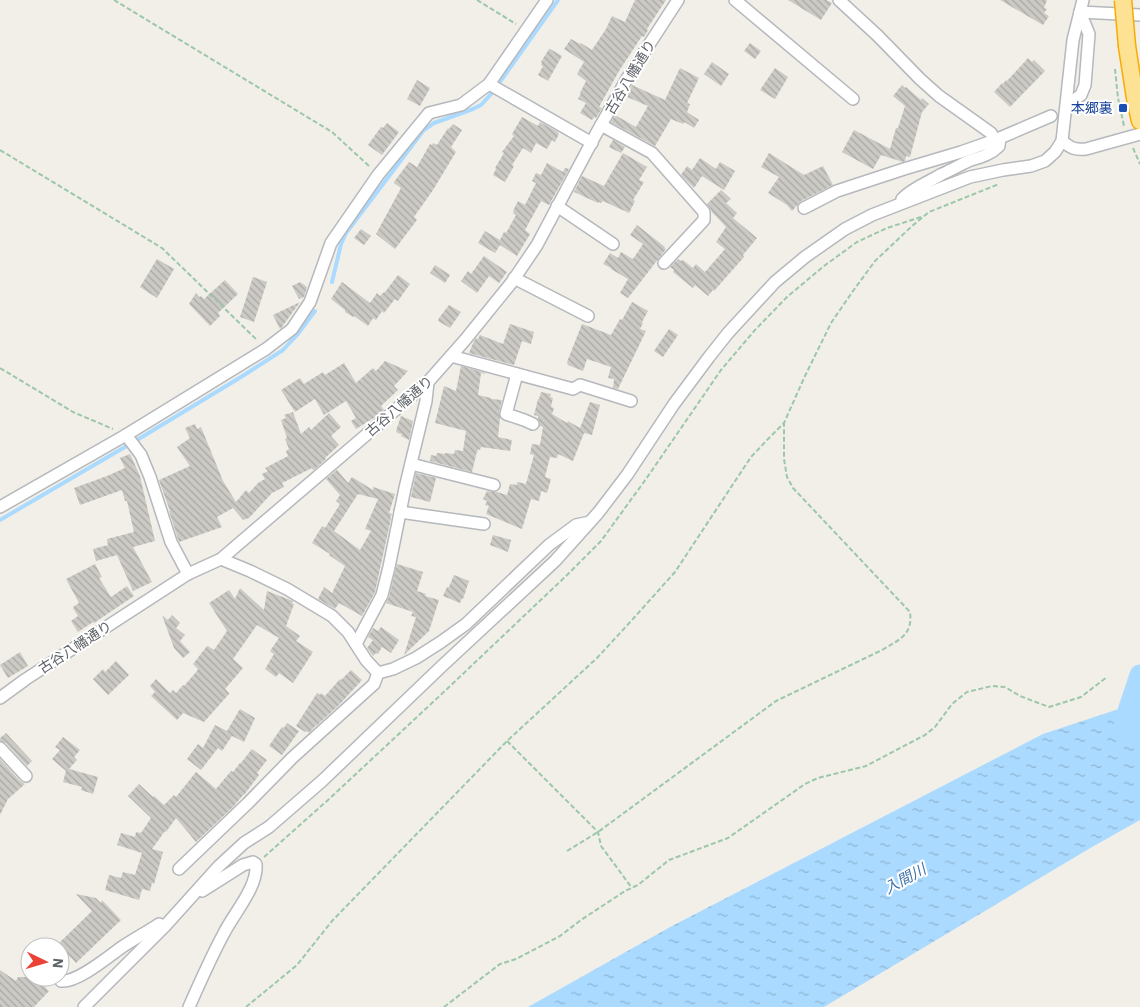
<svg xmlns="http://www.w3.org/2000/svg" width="1140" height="1007" viewBox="0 0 1140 1007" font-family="'IBM Plex Sans','Noto Sans JP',sans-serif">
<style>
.water{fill:url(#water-ripples)}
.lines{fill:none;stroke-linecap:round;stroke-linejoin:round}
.stream{stroke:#aadaff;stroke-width:4}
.river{stroke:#aadaff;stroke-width:21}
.building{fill:url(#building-back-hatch);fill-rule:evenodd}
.minor-casing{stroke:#b5b8bc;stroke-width:14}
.highway-casing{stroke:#f9ab00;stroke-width:19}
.path{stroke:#9cc7a9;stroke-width:2;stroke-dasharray:5 2.5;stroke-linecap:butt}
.minor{stroke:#fff;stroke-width:11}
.highway{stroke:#fde293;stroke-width:16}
.highway-bridge-casing{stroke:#f9ab00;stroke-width:19;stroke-linecap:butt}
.highway-bridge{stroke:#fde293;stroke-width:16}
.transit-dot{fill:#1a4fb4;stroke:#fff;stroke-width:2}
.labels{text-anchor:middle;stroke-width:4;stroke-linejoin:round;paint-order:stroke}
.street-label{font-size:14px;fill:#5f6368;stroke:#fff}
.transit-label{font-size:14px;fill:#164399;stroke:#fff;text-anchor:end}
.water-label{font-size:15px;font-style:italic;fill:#4174aa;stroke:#fff}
</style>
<defs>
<pattern id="water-ripples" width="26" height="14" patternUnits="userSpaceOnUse" patternTransform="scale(1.25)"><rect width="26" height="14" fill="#aadaff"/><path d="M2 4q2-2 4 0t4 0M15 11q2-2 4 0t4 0" fill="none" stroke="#8eb4d2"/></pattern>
<pattern id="building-back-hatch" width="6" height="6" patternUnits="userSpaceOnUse" patternTransform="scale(1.25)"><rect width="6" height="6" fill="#cccac5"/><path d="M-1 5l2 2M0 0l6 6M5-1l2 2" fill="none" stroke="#a9a8a4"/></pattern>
</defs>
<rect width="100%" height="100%" fill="#f1efe8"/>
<!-- water -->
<path class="water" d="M1140,702V820L1092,847L824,1007H528L672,926L1043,734Z"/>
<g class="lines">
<!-- stream -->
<g class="stream">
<path d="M497,86L558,0"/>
<path d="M332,282L341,244L346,233L423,131L434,123L473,109L481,105L492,93"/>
<path d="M137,440L241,377L283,350L297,335L315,311"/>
<path d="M0,520L130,444"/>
</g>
<!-- river -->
<path class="river" d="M1123,733L1126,717L1140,675"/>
</g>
<!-- building -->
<g class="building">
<path d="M635,0H666L647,29L648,30L644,37L642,36L619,71L599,107L602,108L596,118L594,117L592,120L580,113L586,103L578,99L581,93H580L586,81L577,74L584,62L564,49L571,39L580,44L581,43L592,50L606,29L612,16L625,22Z"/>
<path d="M788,0H826L832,3L821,20Z"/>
<path d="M1000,0H1047L1044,8L1047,9L1044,13L1049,16L1043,25Z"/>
<path d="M750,43L761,51L755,59L744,51Z"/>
<path d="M549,49H550L562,56L548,81L538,75L543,66L541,65L542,63L541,62Z"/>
<path d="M1028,58L1032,62L1034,60L1045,71L1010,107L994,92L1002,83L1003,84L1006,80L1007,81Z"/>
<path d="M712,62L729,74L721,86L704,74Z"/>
<path d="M680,68L699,78L687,103L690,104L687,112L699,120L694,128L684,122L683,124L671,119L655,146L611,122L615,115L636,127L648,106L627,97L632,85L665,100Z"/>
<path d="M775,68L788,77L775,99L760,90Z"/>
<path d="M417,80L430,88L420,106L407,99Z"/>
<path d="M902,85L905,88L906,87L921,100L922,98L929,104L922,112L910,157L906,156L905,161L903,162L881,155L873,169L842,152L854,130L890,149L896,128H898L905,106L893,96Z"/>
<path d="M522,117L538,126L540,122L558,132V133L559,134L555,142L552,140L547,149L536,143L531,153L523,148L512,165L514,166L505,182L493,175L496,169L495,168L504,153L502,152L514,136L512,134Z"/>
<path d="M387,123L399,132L382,155L368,145L381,127L383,128Z"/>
<path d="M453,124L462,130L451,147L456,152L433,190L414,217L417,220L395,249L376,234L401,188L394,183V182L409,162L417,167L430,144L432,145L433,143L437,145L448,128L449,129Z"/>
<path d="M613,140L625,147L621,153L609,147Z"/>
<path d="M623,153L647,167L639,180L644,182L633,200L635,201L629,213L603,201L601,203L599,202L598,203L574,192L582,176L604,186Z"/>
<path d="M769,153L804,175L823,166L833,185L801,201L792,211L787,205L768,193L779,177L761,167Z"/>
<path d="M700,158L716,169L720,162L735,171L724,190L702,176L694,188L681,175L687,166L692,170Z"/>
<path d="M547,163L563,172L565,168L569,169L549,205L541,201L525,230L530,234L517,256L500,245L495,253L478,243L485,231L500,240L504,232L506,233L516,215L513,213L514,212L513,211L518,201L525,205L536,183L532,181L536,173L541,175Z"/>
<path d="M721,190L731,199L726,203L737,213L733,218L757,238L743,255L744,257L714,291L713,290L708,296L695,285L693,288L673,272L674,270L670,267L678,259L681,261L683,260L693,268L696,264L705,272L725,249L716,242L726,227L712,212L710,208L707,204Z"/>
<path d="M637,225L665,247L664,248L666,249L659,258L628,298L620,293L628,279L611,269V268L603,264L610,253L618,258L621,252L633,259L643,244L630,235Z"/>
<path d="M361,229L371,236L364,245L354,238Z"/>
<path d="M484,256L507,272L499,283L489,276L477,293L461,281L468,271L471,274Z"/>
<path d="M157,259L174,269L157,298L140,287Z"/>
<path d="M435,265L450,275L445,283L430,273Z"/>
<path d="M398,275L410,284L398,301L395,299L384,313L382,311L376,320L373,318L368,326L354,316L353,317L345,312V310L331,299L342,282L370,303L377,293L380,296L384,292H385Z"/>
<path d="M253,277L267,282L254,322L240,317Z"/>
<path d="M225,280L238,294L218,313L220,316L210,326L189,304L196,293L199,297L201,296L204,299Z"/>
<path d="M300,282L307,287L304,297L299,299L292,286Z"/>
<path d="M300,302L282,327L280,329L273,315Z"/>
<path d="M632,302L648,311L642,322L643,323L640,329L646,331L618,389L613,388L614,379L608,378L611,367L587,359L583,371L568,365L567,362L582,324L611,335L620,319L622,320Z"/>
<path d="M449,305L461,312L450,328L438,321L439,318Z"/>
<path d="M510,324L534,332L531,344L522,341L514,365L469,353L474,341L476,338L478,339L480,335L503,344Z"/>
<path d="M669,329L678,335L663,357L654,351Z"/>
<path d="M385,361L408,371L394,386L398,390L381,406L384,410L377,416L356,429L351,421L356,418L346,401L324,415L315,399L295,412L281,390L300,378L304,384L323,372L325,375L344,363L356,383L373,368L376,371Z"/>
<path d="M461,366L485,373V374L481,373L478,395L491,398V399L502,400L499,412L500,418L498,437L512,440L510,451L481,447L480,450L478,449V452L477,451L472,472L430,461L431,455L436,456L437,453L445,454V453L454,454L455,450L463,451L466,431L435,423L444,386L456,391Z"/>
<path d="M541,392L551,394L550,397L553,398L551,407L554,408L552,414L567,423L568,421L580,428L590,402L600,405L592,435L584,433L573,461L558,454L557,458L550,457L545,477L551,479L547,493L542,491L541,492L539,501L531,499L522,529L486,514L489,506L485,505L487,501L483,499L487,491L493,492H497L507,495L510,484L517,485V482L526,484L534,455L530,454L532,444L540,445L543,427L540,426V423L538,418V416L534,415L538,399H539Z"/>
<path d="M293,412L301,434L309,427L311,430L329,413L341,427L331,436L339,445L325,458L326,459L315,469L313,470L312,468L282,483L284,487L272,493L249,518L243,520L233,508L217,517L222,527L179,542L169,511H170L159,480L190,466L177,447L190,438L185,428L195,424L197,429L201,427L223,481L236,502L246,490L249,493L258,483L265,479L262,474L268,471L265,468L288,456L286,451L289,449L285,439L287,438L281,420L286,418L284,415Z"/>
<path d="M401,416L413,421L409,440L401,436L402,434L397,433V432L396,431Z"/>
<path d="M130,454L140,476L155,541L133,547L152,582L133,591L117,555L96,561L93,549L108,545L107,539L134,532L127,501H125L122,490L80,505L74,488L107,476L125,468L120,458Z"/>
<path d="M337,470L348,483L352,477L373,490V487L395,494L389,513L392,514L390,518H391L375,592L362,616L339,603L335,609L318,599L324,587L332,593L345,566L329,555L330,554L312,543L322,526L325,528L340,504L336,501L340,495L326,479ZM358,494L378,499L365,529L371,531L360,550L334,531Z"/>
<path d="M416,473L436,478L430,502L411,497Z"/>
<path d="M493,535L511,540L508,552L490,545Z"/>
<path d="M95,564L102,577L99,578L111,597L127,586L134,596L94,623L93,622L78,632L71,621L78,616L73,608H74L73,607L79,603L66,579Z"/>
<path d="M397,564L423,572L417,591L426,594L425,596L439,600L429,631L404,655L416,617L411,616L413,612L386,603L389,597Z"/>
<path d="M454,575L469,581L463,599L462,598L460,603L443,596L447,587H449Z"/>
<path d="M240,588L264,610L267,591L293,601L292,603L294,604L286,626L300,636L296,641L313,652L293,683L279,673L276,677L265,669L274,654L270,651L279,638L257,625L233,659L243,668L225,689L229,693V694L204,722L183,713L177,720L151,696L155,692L150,686L156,679L170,693L173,690L176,693L183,685L184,686L197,671L198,669L193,664L207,646H208L214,650L227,631L209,603L229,590L235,599Z"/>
<path d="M162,615L168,620L172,615L180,623L176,628L185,635L180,641L190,652L183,658L174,648Z"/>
<path d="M381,627L399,640L391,653L382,647L378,654L376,653L373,656L367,648L373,640L368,637L373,628L378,631Z"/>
<path d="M20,652L28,666L8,678L0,665Z"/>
<path d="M116,661L129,675L108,695L93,679L103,669L105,672Z"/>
<path d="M351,670L362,680L339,705L316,726V725L309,733L306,731L305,732L296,726L317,693L320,695L321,693L325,696L340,679L341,680Z"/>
<path d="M240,709L255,718L244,742L232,736L222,751L218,748L201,770L187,759L198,744L203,748L215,725L227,731Z"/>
<path d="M287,723L299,731L282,755L269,746L282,727L284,728Z"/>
<path d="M6,733L32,761L27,766L6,743L0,741V738Z"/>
<path d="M63,737L80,750L74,757L77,760L69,769L98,777L93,794L81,790L82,787L63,782L66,771L52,759L60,750L55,747Z"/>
<path d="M252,749L267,760L257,773L259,775L244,795H243L233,807L196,842L176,818L166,832L165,831L152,849L163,852L154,884L152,883L150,891L142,889L139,900L105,890L109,875L121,878L123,872L135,875L142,853L117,845L121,833L135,837L136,832L141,833L151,818L128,796L139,784L153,797L154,796L164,805L174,795L176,797L196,772L216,789L231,771L233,772L240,763H241Z"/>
<path d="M0,759L20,781L25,784L8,799L0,815Z"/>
<path d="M76,894L96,898L101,903L102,900L121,920L76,963L58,944L92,911Z"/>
<path d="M0,970L16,981L18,977H35L49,991L34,1007H0Z"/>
</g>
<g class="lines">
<defs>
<g id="minor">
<path d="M735,0L853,99"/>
<path d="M839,0L878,36L920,79L939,96L991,133L995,140L1051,116"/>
<path d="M1080,12L1140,15"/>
<path d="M489,84L592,143"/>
<path d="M1071,102L1081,95L1085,85L1089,34L1080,12"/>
<path d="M601,125L652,153L704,212V220L664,263"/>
<path d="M1062,141C1071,148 1074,150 1086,149L1140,134"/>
<path d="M902,199C912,188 929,182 942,174C952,170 961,164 971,160C982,157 991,154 999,146L1000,138"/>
<path d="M557,206L613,244"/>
<path d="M804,208L837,191L904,169L961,152L995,140"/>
<path d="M514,278L588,316"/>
<path d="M451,356L573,389L580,385L631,401"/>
<path d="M517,374L506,414L524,420L533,424"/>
<path d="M126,435L141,455L150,477L171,542L188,574"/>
<path d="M411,464L494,485"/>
<path d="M0,507L126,435L266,349L292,329L310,302L331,243L378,175L429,113L461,105L489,84L547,0"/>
<path d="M400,512L484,524"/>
<path d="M221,559L250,571L287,589L332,616L348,632L366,660L378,673L393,669L416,658L441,642L466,624L549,545L576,525L590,522"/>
<path d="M356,644L382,595L389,567L405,488L426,401L428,382"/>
<path d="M0,698L26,679L188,574L221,559L428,382L465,340L512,282L537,245L596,134L628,77L678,0"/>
<path d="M0,748L26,776"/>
<path d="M179,869L248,803L292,758L374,684L378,673"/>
<path d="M61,981C77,983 108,957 122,947C134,939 147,932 159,924L163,926"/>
<path d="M84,1007L165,926L219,866L244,843L269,827L322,781L443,665L555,561L598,513L627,475L674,404L709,357L728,333L775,282L805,257L845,229L872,215L970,177L1003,170L1031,166L1045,161L1055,152L1062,141L1073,40L1083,0"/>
<path d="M189,1007C200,982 211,957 224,933C234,913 258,887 256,864L253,862L243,865L202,891"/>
</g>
<path id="highway" d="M1127,46L1135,98L1140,121"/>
</defs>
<!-- minor casing -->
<use href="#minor" class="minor-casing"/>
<!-- highway casing -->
<use href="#highway" class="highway-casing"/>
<!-- path -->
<g class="path">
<path d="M114,0L332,132L369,166"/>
<path d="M477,0L516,24"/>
<path d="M1115,69L1118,98L1124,126"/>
<path d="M1133,148L1140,164"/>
<path d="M0,150L162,248L257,340"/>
<path d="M0,368L73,412L113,429"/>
<path d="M507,741L598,832L601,846L632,888"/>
<path d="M567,851L598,832L776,701L882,650C899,640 913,635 910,612L793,488L787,477L784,459V423"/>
<path d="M264,857L328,800L447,689L566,576L601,541L646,479L721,370L755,330L787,297L824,266L857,242L887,228L921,217"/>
<path d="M246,1007L297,965L332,921L507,741L597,658L632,620L675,572L751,457L768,439L784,423L804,378L831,323L853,291L875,261L911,227L929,212L999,184"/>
<path d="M444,1007L500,964L516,959L560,936L581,920L625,891L638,885L669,860L728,838L805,784L818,778L866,766L925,735L935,727L952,704L967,692L992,686L1005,687L1020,696L1049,707L1081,697L1107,677"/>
</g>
<!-- minor -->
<use href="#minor" class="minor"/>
<!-- highway -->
<use href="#highway" class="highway"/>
<defs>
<path id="highway-bridge" d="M1123,0L1127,46"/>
</defs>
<!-- highway-bridge casing -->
<use href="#highway-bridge" class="highway-bridge-casing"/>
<!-- highway-bridge -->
<use href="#highway-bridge" class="highway-bridge"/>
</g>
<!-- markers -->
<rect class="transit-dot" x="1118" y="103" width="10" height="10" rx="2.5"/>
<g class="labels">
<!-- street labels -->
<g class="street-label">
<text transform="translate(630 77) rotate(-59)" y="5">古谷八幡通り</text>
<text transform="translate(399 406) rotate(-41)" y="5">古谷八幡通り</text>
<text transform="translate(75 647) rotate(-33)" y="5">古谷八幡通り</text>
</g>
<!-- transit labels -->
<g class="transit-label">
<text x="1113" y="113">本郷裏</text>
</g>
<!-- water labels -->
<g class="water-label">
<text transform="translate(905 879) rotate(-29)" y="5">入間川</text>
</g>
</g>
<!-- north arrow -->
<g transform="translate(45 962) rotate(95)"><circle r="24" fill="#ffffff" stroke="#bfc1c3"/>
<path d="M0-4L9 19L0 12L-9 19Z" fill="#ea4335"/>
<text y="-8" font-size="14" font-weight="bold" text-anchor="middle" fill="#5f6368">N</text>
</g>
</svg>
